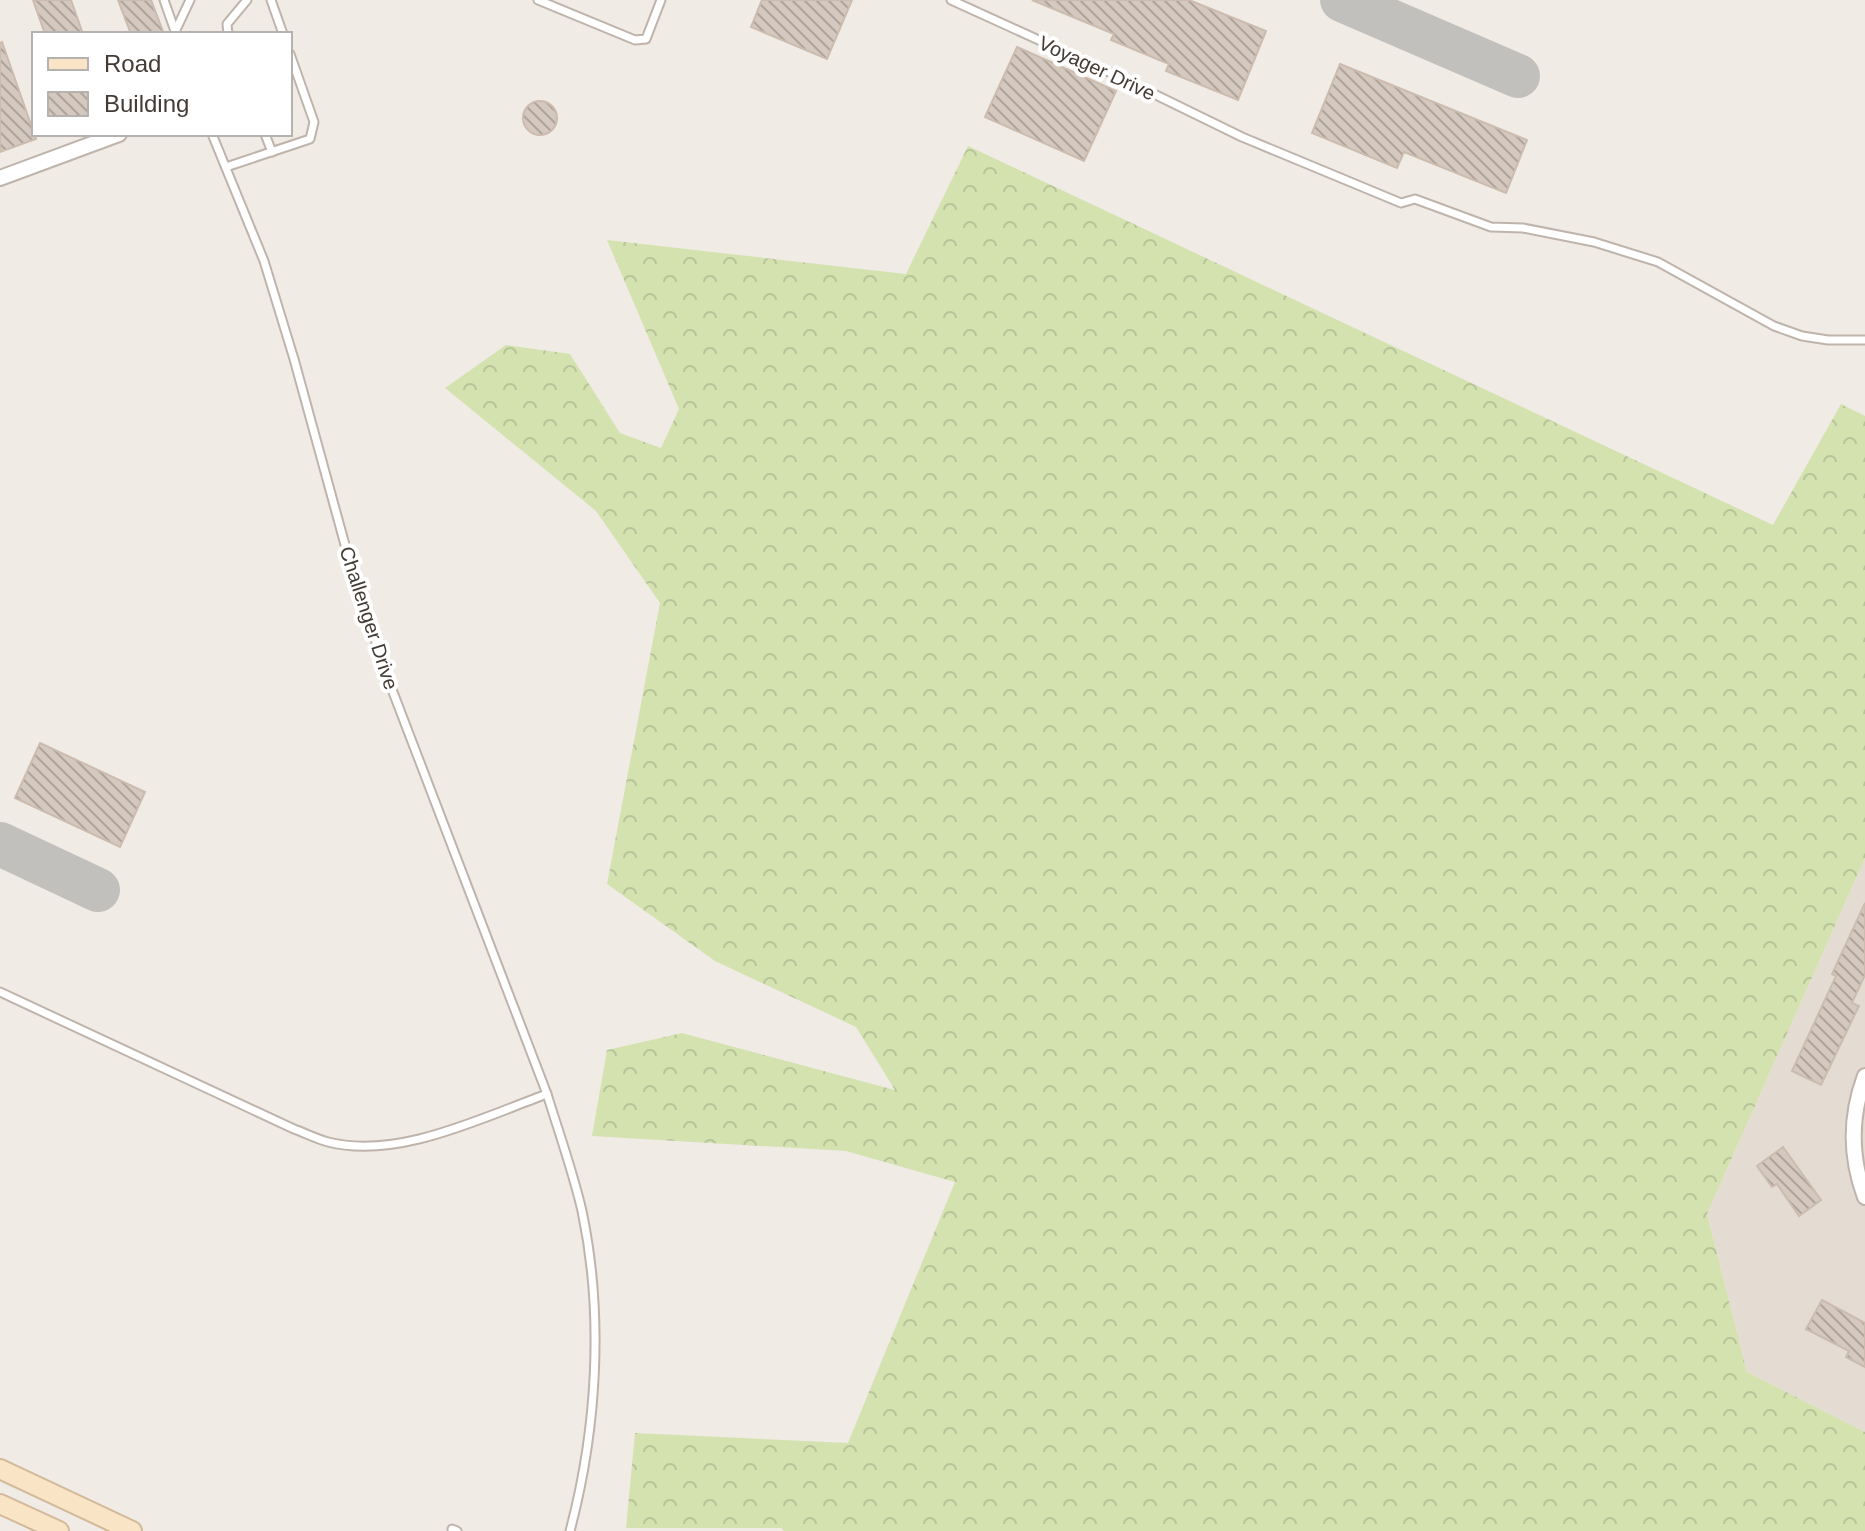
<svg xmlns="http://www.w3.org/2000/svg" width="1865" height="1531" viewBox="0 0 1865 1531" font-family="Helvetica,sans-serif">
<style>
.residential{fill:#e4dcd3}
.forest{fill:url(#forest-crowns)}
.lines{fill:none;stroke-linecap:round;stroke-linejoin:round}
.taxiway{stroke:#c2c0bc;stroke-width:44}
.building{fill:url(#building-back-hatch);stroke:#ccbcaf;stroke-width:2}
.lane-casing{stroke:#beb4ab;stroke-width:11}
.street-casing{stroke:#beb4ab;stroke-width:18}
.secondary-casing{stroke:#d1b99a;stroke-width:22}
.lane{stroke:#fff;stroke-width:7}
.street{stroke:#fff;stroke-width:14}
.secondary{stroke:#fae4c6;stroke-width:18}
.labels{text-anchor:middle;stroke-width:8;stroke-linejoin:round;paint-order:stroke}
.street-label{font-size:20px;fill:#433b35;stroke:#fff}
</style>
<defs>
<pattern id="forest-crowns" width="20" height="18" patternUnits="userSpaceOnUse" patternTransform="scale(2)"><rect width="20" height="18" fill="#d4e2b0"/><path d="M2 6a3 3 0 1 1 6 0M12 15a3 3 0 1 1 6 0" fill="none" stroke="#b7c398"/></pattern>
<pattern id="building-back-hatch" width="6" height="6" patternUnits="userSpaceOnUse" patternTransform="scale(2)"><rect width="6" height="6" fill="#d5c8be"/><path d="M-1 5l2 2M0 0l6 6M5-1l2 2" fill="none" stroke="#aea49b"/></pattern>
</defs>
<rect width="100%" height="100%" fill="#f1ebe5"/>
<!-- residential -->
<path class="residential" d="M1865,858V1432L1747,1372L1707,1214Z"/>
<!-- forest -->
<path class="forest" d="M968,146L1773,525L1841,404L1865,416V858L1707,1214L1747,1372L1865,1432V1531H784L781,1528H626L635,1433L848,1443L955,1182L846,1151L592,1136L607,1050L682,1033L895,1090L856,1027L715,961L607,884L660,603L596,511L445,388L506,345L570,354L620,433L661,448L679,409L607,240L906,274Z"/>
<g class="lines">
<!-- taxiway -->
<g class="taxiway">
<path d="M1342,0L1518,76"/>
<path d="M0,844L98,890"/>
</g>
</g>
<!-- building -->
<g class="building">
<path d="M33,0H71L83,34H45Z"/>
<path d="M118,0H151L164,34H131Z"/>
<path d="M762,0H852L827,59L751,27Z"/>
<path d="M1032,0H1189L1266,31L1238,100L1166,71L1169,64L1111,40L1114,34Z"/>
<path d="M2,42L36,139L0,152V43Z"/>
<path d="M1017,47L1116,91L1084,161L985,117Z"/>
<path d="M1340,64L1527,140L1506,193L1404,152L1397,168L1312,133Z"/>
<circle cx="540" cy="118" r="17"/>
<path d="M40,743L145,792L120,847L15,798Z"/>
<path d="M1865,903V975L1852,1003L1859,1006L1821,1085L1792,1071L1836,976L1832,974Z"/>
<path d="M1783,1147L1821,1200L1799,1216L1777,1184L1772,1187L1757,1166Z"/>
<path d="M1822,1300L1865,1323V1367L1846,1357L1849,1351L1806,1329Z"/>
</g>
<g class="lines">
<defs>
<g id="lane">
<path d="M164,0L176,34"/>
<path d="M271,0L283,34"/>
<path d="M538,0L635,40L646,39L661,0"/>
<path d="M951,0L1111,73L1242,137L1401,203L1415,199L1491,227L1523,228L1594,242L1658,262L1774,326L1802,336L1828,340H1865"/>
<path d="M175,32L190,0"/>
<path d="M228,34L227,24L247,0"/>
<path d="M212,134L264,261L294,359L350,563L388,679L547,1094"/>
<path d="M265,134L272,152"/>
<path d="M226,167L310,139L314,122L290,54"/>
<path d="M0,992L294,1129C305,1133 317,1139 328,1142C398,1160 483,1117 547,1094C559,1133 573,1172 582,1211C604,1315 597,1429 570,1531"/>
<path d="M452,1529L457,1531"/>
</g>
<g id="street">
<path d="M0,178L119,134"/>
<path d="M1865,1076C1850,1116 1850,1157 1865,1197"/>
</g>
<g id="secondary">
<path d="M0,1469L132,1531"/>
<path d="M0,1504L59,1531"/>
</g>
</defs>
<!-- lane casing -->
<use href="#lane" class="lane-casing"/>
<!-- street casing -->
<use href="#street" class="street-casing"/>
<!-- secondary casing -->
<use href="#secondary" class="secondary-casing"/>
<!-- lane -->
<use href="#lane" class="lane"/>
<!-- street -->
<use href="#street" class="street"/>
<!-- secondary -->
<use href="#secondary" class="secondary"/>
</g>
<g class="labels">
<!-- street labels -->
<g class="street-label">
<text transform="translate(1097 68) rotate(25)" y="7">Voyager Drive</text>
<text transform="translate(369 618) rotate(72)" y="7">Challenger Drive</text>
</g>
</g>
<!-- legend -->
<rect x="32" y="32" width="260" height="104" fill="#ffffff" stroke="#b4b1ae" stroke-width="2"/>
<rect x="48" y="58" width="40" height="12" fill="#fae4c6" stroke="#b4b1ae" stroke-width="2"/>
<text x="104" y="72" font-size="24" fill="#433b35">Road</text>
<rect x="48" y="92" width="40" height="24" fill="url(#building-back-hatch)" stroke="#b4b1ae" stroke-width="2"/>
<text x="104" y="112" font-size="24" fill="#433b35">Building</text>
</svg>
